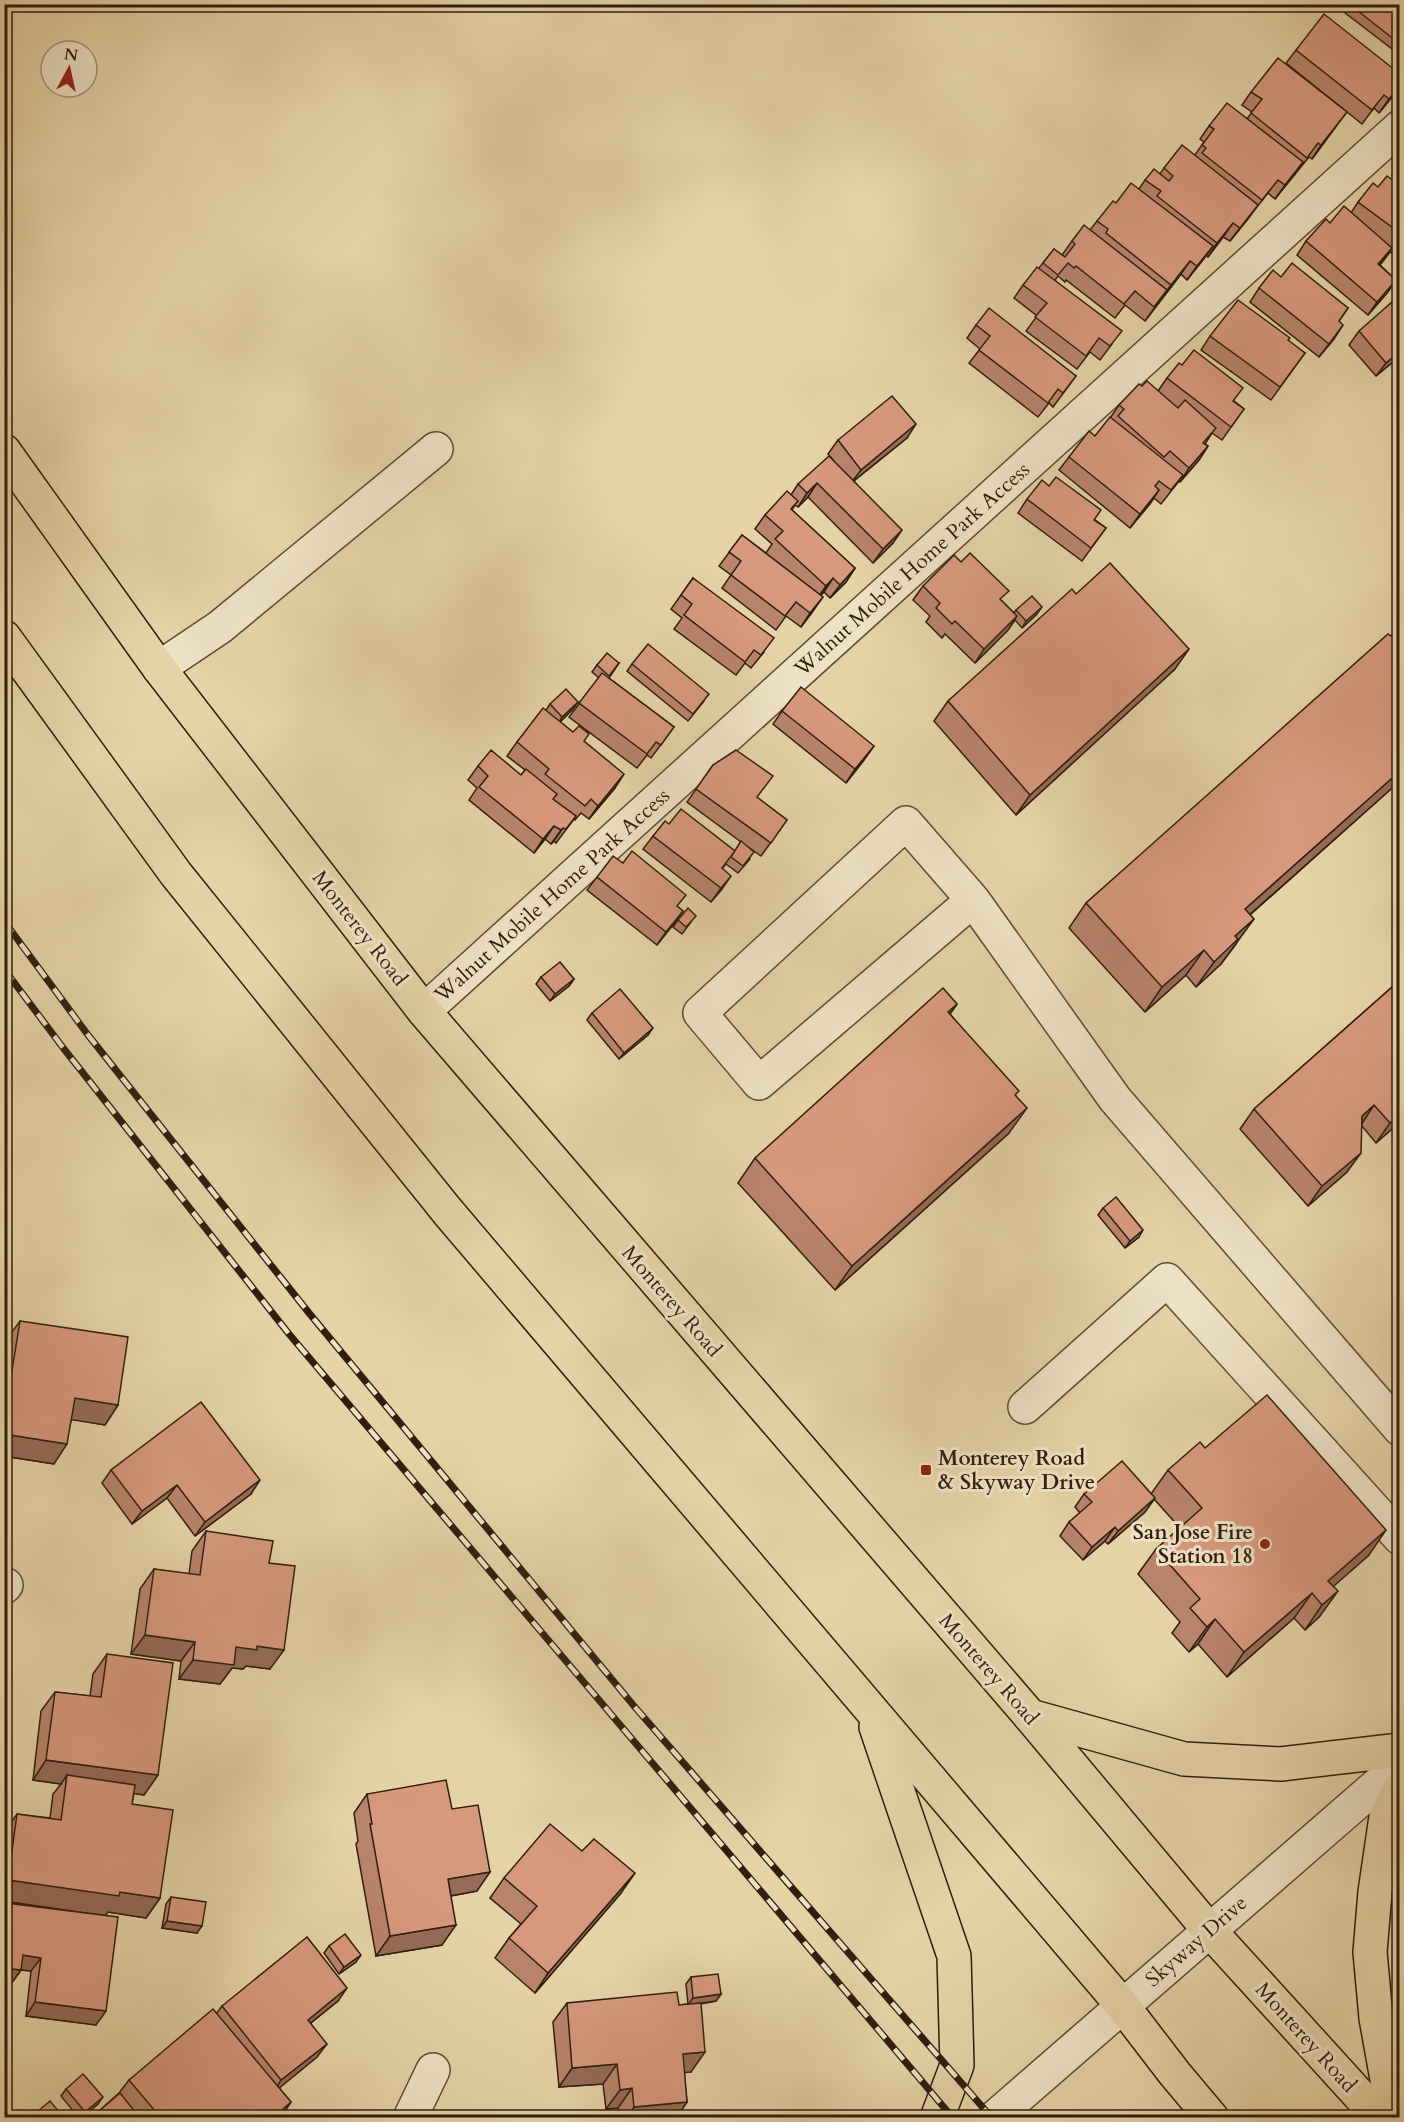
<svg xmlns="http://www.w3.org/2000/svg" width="1404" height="2122" viewBox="0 0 1404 2122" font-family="Cardo,serif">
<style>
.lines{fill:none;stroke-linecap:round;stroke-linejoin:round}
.minor-casing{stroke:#5d4b34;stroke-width:36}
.major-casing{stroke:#301e0e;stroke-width:36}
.minor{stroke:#eee2c5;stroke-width:33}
.major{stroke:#e5d3a6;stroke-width:33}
.rail-casing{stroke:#301e0e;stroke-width:7}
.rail{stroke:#eee2c5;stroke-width:4.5;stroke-dasharray:14;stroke-linecap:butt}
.wall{fill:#b9846c;stroke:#301e0e;stroke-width:1.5}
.shaded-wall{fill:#966b58;stroke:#301e0e;stroke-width:1.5}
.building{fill:#d7997d;stroke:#301e0e;stroke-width:1.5}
.poi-dot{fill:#8f2418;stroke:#eee2c5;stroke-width:2}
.labels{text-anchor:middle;stroke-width:6;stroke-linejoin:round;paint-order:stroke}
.street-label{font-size:21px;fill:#301e0e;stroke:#eee2c5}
.poi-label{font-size:21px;font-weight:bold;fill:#301e0e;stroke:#eee2c5;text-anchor:start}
</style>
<rect width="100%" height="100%" fill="#e5d3a6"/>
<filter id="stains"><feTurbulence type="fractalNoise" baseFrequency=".00333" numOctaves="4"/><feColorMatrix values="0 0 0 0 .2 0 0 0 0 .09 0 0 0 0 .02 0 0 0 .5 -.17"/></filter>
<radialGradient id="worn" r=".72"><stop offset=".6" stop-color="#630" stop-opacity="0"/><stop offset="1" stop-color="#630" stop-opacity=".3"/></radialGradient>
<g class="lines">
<defs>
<g id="minor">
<path d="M159,668L220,627L436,449"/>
<path d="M973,900L759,1083L700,1013L906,823L973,900L1115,1099L1400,1429"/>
<path d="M424,1011L1400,127"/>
<path d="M1025,1407L1167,1280L1400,1538"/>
<path d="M4,1587L6,1585"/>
<path d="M410,2118L433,2070"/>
<path d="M994,2118L1400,1765"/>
</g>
<g id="major">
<path d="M4,451L159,668L424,1011L1030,1716L1209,1930L1380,2118"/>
<path d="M4,637L176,874L448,1212L1122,2005L1175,2074L1212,2118"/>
<path d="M1030,1716L1184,1759L1281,1764L1400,1750"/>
<path d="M876,1727L954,1956L957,2065L937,2118"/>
<path d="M1394,2118L1376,2018L1370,1952L1375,1892L1386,1817L1400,1789"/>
</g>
</defs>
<!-- minor casing -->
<use href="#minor" class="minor-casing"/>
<!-- major casing -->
<use href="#major" class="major-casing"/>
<!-- minor -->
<use href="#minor" class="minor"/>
<!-- major -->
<use href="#major" class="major"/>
<defs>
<g id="rail">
<path d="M4,921L88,1035L309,1313L634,1706L992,2118"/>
<path d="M4,969L64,1049L289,1334L953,2118"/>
</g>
</defs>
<!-- rail casing -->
<use href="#rail" class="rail-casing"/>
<!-- rail -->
<use href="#rail" class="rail"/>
</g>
<!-- wall -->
<g class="wall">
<path d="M1349,5L1400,12V55L1344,12Z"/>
<path d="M1296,50L1400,74V87L1379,113L1374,108L1362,124L1286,63Z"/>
<path d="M1251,92L1337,125L1312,159L1309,157L1275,199L1268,193L1230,241L1223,237L1208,257L1206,255L1187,280L1181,274L1145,321L1125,305L1115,318L1066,280L1065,282L1058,276L1055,280L1112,344L1100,360L1090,352L1077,369L1026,331L1037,316L1014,298L1023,285L1039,268L1054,249L1062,255L1072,241L1090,230L1097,221L1116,203L1139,189L1145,180L1160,174L1164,168L1195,155L1204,142L1200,139L1209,126L1247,119L1252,112L1242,105Z"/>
<path d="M1400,165V181L1392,175Z"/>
<path d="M1400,185V255L1398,254L1396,256L1390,252L1380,265L1396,280L1387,293L1368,315L1297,255L1306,241L1330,223L1351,213L1358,202L1378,187Z"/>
<path d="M1281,277L1348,308L1339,321L1334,339L1319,357L1250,302L1259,288Z"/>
<path d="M976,325L1076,376L1053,407L1049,403L1038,417L969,363L980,349L967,338Z"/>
<path d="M1359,331L1400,356L1376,376L1349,345Z"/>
<path d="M1210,336L1305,353L1271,400L1201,350Z"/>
<path d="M1167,378L1234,401L1244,409L1222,440L1212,433L1205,444L1208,446L1199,460L1180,482L1179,481L1161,504L1154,498L1130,528L1059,470L1069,457L1095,436L1110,418L1119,405L1142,386L1158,391Z"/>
<path d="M907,438L854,481L893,543L873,563L808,497L798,507L795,505L792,510L855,568L846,582L830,598L824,592L820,596L813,611L801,627L786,616L776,630L722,588L731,575L719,566L742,535L766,553L772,544L755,529L765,515L791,495L798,484L834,461L828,454L838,440Z"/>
<path d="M1049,486L1106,528L1082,561L1018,513L1027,499Z"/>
<path d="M693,578L764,652L751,668L745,663L736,675L674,629L682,618L671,609Z"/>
<path d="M923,586L1002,601L1014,613L1016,610L1037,614L1022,628L1015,620L1008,630L975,663L945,634L942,638L926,622L930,616L913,600Z"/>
<path d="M1076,594L1175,669L1016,815L934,721L948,701Z"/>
<path d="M1400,628V781L1250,915L1236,944L1221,964L1196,987L1186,975L1145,1012L1069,928L1086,903Z"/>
<path d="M619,663L609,678L674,727L651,758L647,755L637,768L569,717L599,678L592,672L597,665Z"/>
<path d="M632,664L704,701L688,721L627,671Z"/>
<path d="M578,702L573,709L560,722L584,741L615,788L589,819L581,813L575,820L574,819L556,843L554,841L551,844L545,839L534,853L469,800L477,788L468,780L478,766L521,775L525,770L507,756L517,742L546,710L550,704Z"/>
<path d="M782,711L864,760L846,783L773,724Z"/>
<path d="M713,765L787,820L761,856L748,847L750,859L738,873L726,864L722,869V889L711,902L643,849L653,836L669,824L735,851L741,842L687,802Z"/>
<path d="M623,863L683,911L657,945L587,890L597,877Z"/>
<path d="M678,920L691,922L682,934L673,927Z"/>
<path d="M541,977L574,979L569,986L550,1001L536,984Z"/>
<path d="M1399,981L1400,1122L1376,1143L1362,1126L1347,1172L1308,1206L1240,1129L1254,1109Z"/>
<path d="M957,1004L950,1014L1016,1096L1009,1133L835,1290L738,1183L755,1158Z"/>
<path d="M592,1013L648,1035L619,1059L587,1020Z"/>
<path d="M1103,1208L1139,1237L1125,1248L1098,1215Z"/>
<path d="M20,1321L118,1405L105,1425L72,1419L54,1464L4,1456V1351L6,1340Z"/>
<path d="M1205,1448L1369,1555L1333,1586L1320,1616L1305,1630L1294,1618L1227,1677L1198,1644L1189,1652L1172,1633L1180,1622L1138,1574L1156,1549L1180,1528L1154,1499L1145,1512L1108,1544L1105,1541L1083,1560L1060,1536L1069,1522L1080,1513L1075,1507L1084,1494H1151L1168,1470Z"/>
<path d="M111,1470L251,1494L195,1536L167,1498L132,1524L102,1483Z"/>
<path d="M206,1531L269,1563L270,1669L246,1666L243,1669L232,1668L220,1684L179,1679L181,1661L131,1654L140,1589L154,1569L189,1574L192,1551Z"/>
<path d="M107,1654L158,1775L144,1795L134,1793L132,1804L160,1898L146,1918L108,1912L105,1915L96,2025L26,2016L31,1971L21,1970L11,1984L4,1983V1906L6,1903L95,1914L4,1901V1832L17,1814L50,1818L53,1794L61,1784L33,1780L41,1711L55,1692L90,1696L93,1674Z"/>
<path d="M367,1794L452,1809L477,1891L451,1896L442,1945L376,1956L356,1844L358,1841L354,1813Z"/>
<path d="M504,1878L621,1893L535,1993L495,1958L509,1938L521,1924L490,1898Z"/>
<path d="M171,1897L197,1933L162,1928L166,1904Z"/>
<path d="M329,1946L356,1962L339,1974L324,1953Z"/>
<path d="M691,1977L721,1994L716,2001L701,2004L691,2072H684L687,2102L676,2118H619L618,2108L606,2109L603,2084L559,2087L553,2022L567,2003L679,2005L688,2004L686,1984Z"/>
<path d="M338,2001L311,2023L317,2057L279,2088L291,2102L280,2118H91L119,2093L129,2080L216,2014L222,2006Z"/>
<path d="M66,2089L98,2104L82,2118H79L61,2096Z"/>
</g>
<!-- shaded-wall -->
<g class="shaded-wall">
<path d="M1400,86L1396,92L1379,113L1389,99Z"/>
<path d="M1347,112L1337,125L1312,159L1321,145Z"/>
<path d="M1303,162L1293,176L1275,199L1285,185Z"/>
<path d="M1258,205L1248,219L1230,241L1240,228Z"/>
<path d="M1233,223L1223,237L1208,257L1217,243Z"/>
<path d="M1213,246L1203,260L1187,280L1197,266Z"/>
<path d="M1392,248L1383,261L1369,278L1378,264Z"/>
<path d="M1190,261L1181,274L1145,321L1171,285Z"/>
<path d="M1396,280L1387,293L1368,315L1377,302Z"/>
<path d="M1343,325L1334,339L1319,357L1329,344Z"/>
<path d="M1400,351V356L1376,376L1386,363Z"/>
<path d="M916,424L907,438L851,483L861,470Z"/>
<path d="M1208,446L1199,460L1180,482L1189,468Z"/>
<path d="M817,483L808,497L798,507L807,493Z"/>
<path d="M1159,490L1150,504L1130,528L1140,514Z"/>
<path d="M902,530L893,543L873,563L883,549Z"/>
<path d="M855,568L846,582L830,598L840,585Z"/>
<path d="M833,578L824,592L817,599L826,586Z"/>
<path d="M823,597L813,611L801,627L810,613Z"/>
<path d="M1042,607L1037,614L1022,628L1026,621Z"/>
<path d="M1017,616L1008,630L975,663L984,649Z"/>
<path d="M1189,649L1175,669L1016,815L1030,795Z"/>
<path d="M578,702L573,709L558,724L562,717Z"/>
<path d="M874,746L864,760L846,783L855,769Z"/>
<path d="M1400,771V781L1228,934L1245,909Z"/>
<path d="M624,774L615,788L589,819L598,806Z"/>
<path d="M554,826L545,839L534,853L543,839Z"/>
<path d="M563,828L554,841L551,844L561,830Z"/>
<path d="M731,876L722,889L711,902L721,888Z"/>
<path d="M683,911L673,925L657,945L666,932Z"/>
<path d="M1254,919L1221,964L1196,987L1214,962L1235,936Z"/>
<path d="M1204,950L1186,975L1145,1012L1162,987Z"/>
<path d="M574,979L569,986L550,1001L555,994Z"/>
<path d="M957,1004L939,1029L948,1012Z"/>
<path d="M653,1028L648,1035L619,1059L624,1053Z"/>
<path d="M1374,1105L1361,1125L1362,1116Z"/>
<path d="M1027,1108L1009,1133L835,1290L852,1266Z"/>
<path d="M1400,1115V1122L1376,1143L1390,1123Z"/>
<path d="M1361,1153L1347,1172L1308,1206L1322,1186Z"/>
<path d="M1143,1230L1139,1237L1125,1248L1130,1241Z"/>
<path d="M75,1398L118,1405L105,1425L61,1418Z"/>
<path d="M4,1434L67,1444L54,1464L4,1456Z"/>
<path d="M260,1480L251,1494L195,1536L205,1522Z"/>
<path d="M177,1485L167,1498L132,1524L142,1511Z"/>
<path d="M1155,1498L1145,1512L1108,1544L1118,1531Z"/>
<path d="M1115,1527L1105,1541L1083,1560L1092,1547Z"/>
<path d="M1386,1530L1369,1555L1318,1600L1328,1581Z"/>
<path d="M1338,1591L1320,1616L1305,1630L1322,1605Z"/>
<path d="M1312,1593L1294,1618L1227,1677L1244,1652Z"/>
<path d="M1215,1619L1198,1644L1189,1652L1207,1627Z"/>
<path d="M145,1635L195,1642L181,1661L131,1654Z"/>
<path d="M257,1646L284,1650L270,1669L246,1666L243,1669L232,1668L220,1684L179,1679L193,1660L236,1647Z"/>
<path d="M46,1760L158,1775L144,1795L66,1784L67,1775L61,1784L33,1780Z"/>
<path d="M490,1872L477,1891L434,1899L448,1879Z"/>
<path d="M635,1873L621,1893L535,1993L548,1973Z"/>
<path d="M8,1880L120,1892L160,1898L146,1918L108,1912L105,1916L4,1901V1884Z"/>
<path d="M167,1921L202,1926L197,1933L162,1928Z"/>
<path d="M456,1925L442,1945L376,1956L390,1936Z"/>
<path d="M23,1955L41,1958L31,1971L13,1969Z"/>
<path d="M361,1955L356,1962L339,1974L344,1967Z"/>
<path d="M4,1968L21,1970L11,1984L4,1983Z"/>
<path d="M347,1988L338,2001L298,2033L308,2020Z"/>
<path d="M721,1994L716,2001L688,2005L693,1998Z"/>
<path d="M35,2002L106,2011L96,2025L26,2016Z"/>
<path d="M327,2044L317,2057L272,2094L281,2080Z"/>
<path d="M705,2052L691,2072L669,2074L683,2054Z"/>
<path d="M617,2064L603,2084L559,2087L572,2068Z"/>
<path d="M632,2088L618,2108L606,2109L620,2090Z"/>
<path d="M103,2097L98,2104L81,2118L85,2112Z"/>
<path d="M291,2102L280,2118H273Z"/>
<path d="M687,2102L676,2118H626L634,2107Z"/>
</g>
<!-- building -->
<g class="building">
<path d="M1349,4H1390L1400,12V44Z"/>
<path d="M1324,14L1400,74V86L1389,99L1384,95L1372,110L1296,50Z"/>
<path d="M1278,58L1347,112L1321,145L1318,143L1307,158L1251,113L1262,99L1251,92Z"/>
<path d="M1227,103L1303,162L1285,185L1278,180L1262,200L1202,153L1206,148L1202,145L1214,129L1209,126Z"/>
<path d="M1182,145L1258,205L1240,228L1233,223L1217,243L1157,196L1161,191L1145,180L1154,169L1169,181L1173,176L1164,168Z"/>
<path d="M1387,176L1400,185V233L1358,202L1373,183L1378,187Z"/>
<path d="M1131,183L1213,246L1197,266L1190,261L1171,285L1106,233L1108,229L1097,221L1113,201L1116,203Z"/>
<path d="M1344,206L1392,248L1378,264L1396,280L1377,302L1306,241L1326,219L1330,223Z"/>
<path d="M1084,225L1167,290L1154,307L1135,291L1124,304L1076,266L1074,268L1068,263L1058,275L1043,263L1054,249L1065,257L1075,244L1072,241Z"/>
<path d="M1292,263L1348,308L1339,321L1343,325L1329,344L1259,288L1273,270L1281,277Z"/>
<path d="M1037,267L1122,331L1110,346L1099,338L1086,356L1035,317L1047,303L1023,285Z"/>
<path d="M1400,295V351L1386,363L1359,331Z"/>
<path d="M1238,300L1290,338L1288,340L1305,353L1280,387L1210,336Z"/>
<path d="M989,308L1076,376L1063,393L1058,389L1048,403L979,350L990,336L976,325Z"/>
<path d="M1194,350L1243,388L1233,401L1244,409L1231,427L1167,378L1179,363L1182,365Z"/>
<path d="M1147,381L1178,408L1185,400L1216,428L1203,443L1208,446L1189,468L1170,451L1164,457L1118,416L1124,409L1119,405L1139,384L1142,386Z"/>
<path d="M892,396L916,424L861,470L838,440Z"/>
<path d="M1110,417L1183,475L1171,490L1159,481L1155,486L1159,490L1140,514L1069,457L1089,431L1095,436Z"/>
<path d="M829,456L902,530L883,549L817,483L807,493L798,484Z"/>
<path d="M1056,477L1101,510L1094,520L1106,528L1091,548L1027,499L1042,480L1049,486Z"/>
<path d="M787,491L798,501L791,509L855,568L840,585L833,578L826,586L775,539L783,531L765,515Z"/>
<path d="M742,535L823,597L810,613L796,602L785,616L731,575L741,561L729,552Z"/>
<path d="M970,553L1009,591L1000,599L1017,616L984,649L955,621L952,624L936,608L940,603L923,586L954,555L961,562Z"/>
<path d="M1110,563L1189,649L1030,795L948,701L1072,589L1076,594Z"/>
<path d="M693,578L774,638L761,655L754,650L745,662L684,615L692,604L681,595Z"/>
<path d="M1032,596L1042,607L1026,621L1016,610Z"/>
<path d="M1400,628V771L1245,909L1254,919L1235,936L1238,939L1214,962L1204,950L1162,987L1086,903L1388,634L1391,636Z"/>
<path d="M648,644L709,694L693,714L632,664Z"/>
<path d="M607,653L619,663L609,676L597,665Z"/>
<path d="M602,673L674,727L661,745L656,742L647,754L579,703Z"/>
<path d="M801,687L874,746L855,769L782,711Z"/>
<path d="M566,689L578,702L562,717L550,704Z"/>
<path d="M543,708L573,732L579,726L589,734L584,741L624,774L598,806L591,799L585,806L545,774L549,769L517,742Z"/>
<path d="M491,750L521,775L526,769L557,794L553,799L576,816L566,829L563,828L561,830L554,826L543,839L479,787L488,776L478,766Z"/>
<path d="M736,750L773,776L757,797L787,820L771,843L696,789L713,765Z"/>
<path d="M681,809L735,851L722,868L731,876L721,888L653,836L665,821L669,824Z"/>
<path d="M741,841L754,852L743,866L731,857Z"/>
<path d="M632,851L686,895L677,906L683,911L666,932L597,877L613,856L623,863Z"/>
<path d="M688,908L696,916L686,927L678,920Z"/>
<path d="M560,962L574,979L555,994L541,977Z"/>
<path d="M1399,981L1400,1115L1390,1123L1374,1105L1362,1116L1361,1153L1322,1186L1254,1109Z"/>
<path d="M943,988L957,1004L948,1012L1019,1091L1015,1095L1027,1108L852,1266L755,1158Z"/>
<path d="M620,989L653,1028L624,1053L592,1013Z"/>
<path d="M1116,1197L1143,1230L1130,1241L1103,1208Z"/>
<path d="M20,1321L128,1337L118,1405L75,1398L67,1444L4,1434V1420Z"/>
<path d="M1267,1395L1386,1530L1328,1581L1338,1591L1322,1605L1312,1593L1244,1652L1215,1619L1207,1627L1190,1608L1200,1599L1156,1549L1202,1508L1168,1470L1200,1442L1205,1448Z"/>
<path d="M201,1402L260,1480L205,1522L177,1485L142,1511L111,1470Z"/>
<path d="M1122,1461L1155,1498L1118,1531L1115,1527L1092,1547L1069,1522L1092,1502L1084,1494Z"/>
<path d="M206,1531L273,1541L269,1563L295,1566L284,1650L257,1646V1650L236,1647L234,1665L193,1660L195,1642L145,1635L154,1569L200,1575Z"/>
<path d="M107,1654L173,1663L158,1775L46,1760L55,1692L101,1697Z"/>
<path d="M67,1775L135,1785L132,1804L173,1810L160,1898L120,1892L119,1896L8,1880L17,1814L61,1820Z"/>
<path d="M446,1780L452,1809L478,1805L490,1872L448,1879L456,1925L390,1936L370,1824H372L367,1794Z"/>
<path d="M550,1824L582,1851L594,1839L635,1873L548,1973L509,1938L537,1906L504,1878Z"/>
<path d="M171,1897L206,1902L202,1926L167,1921Z"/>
<path d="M6,1903L118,1917L106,2011L35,2002L41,1958L23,1955L21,1970L4,1968V1917Z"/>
<path d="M345,1934L361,1955L344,1967L329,1946Z"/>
<path d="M307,1937L347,1988L308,2020L327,2044L281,2080L222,2006Z"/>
<path d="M718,1974L721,1994L693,1998L691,1977Z"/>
<path d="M677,1992L679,2005L701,2003L705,2052L683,2054L687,2102L634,2107L632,2088L620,2090L617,2064L572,2068L567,2003Z"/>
<path d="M213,2009L291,2102L273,2118H161L129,2080Z"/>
<path d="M83,2074L103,2097L85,2112L66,2089Z"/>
<path d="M120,2093L140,2118H91Z"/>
<path d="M50,2101L64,2118H30Z"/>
</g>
<!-- markers -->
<g class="poi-dot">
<rect x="920" y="1464" width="12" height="12" rx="3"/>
<circle cx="1265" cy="1544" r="6"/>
</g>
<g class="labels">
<!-- street labels -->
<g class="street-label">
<text transform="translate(912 569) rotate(-42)" y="7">Walnut Mobile Home Park Access</text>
<text transform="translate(552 895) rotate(-42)" y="7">Walnut Mobile Home Park Access</text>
<text transform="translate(360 928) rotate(52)" y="7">Monterey Road</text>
<text transform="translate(672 1301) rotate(49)" y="7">Monterey Road</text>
<text transform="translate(989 1669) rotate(49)" y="7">Monterey Road</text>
<text transform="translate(1196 1941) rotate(-41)" y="7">Skyway Drive</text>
<text transform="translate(1306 2037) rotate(48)" y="7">Monterey Road</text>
</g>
<!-- poi labels -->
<g class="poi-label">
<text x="938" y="1465">Monterey Road<tspan x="938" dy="24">&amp; Skyway Drive</tspan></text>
<text x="1253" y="1539" text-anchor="end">San Jose Fire<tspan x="1253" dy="24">Station 18</tspan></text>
</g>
</g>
<!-- margin -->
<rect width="1404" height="2122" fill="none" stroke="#e5d3a6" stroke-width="24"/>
<rect x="6" y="6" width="1392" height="2110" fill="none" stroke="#301e0e" stroke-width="3"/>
<rect x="12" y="12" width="1380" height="2098" fill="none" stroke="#301e0e" stroke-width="1.5"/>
<!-- north arrow -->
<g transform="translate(69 69) rotate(8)"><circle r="28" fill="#eee2c5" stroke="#a2947c" stroke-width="1.5"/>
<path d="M0-4.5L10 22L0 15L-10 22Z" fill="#8f2418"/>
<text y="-9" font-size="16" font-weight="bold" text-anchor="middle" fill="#301e0e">N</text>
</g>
<rect width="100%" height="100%" filter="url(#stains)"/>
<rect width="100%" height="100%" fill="url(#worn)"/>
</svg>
